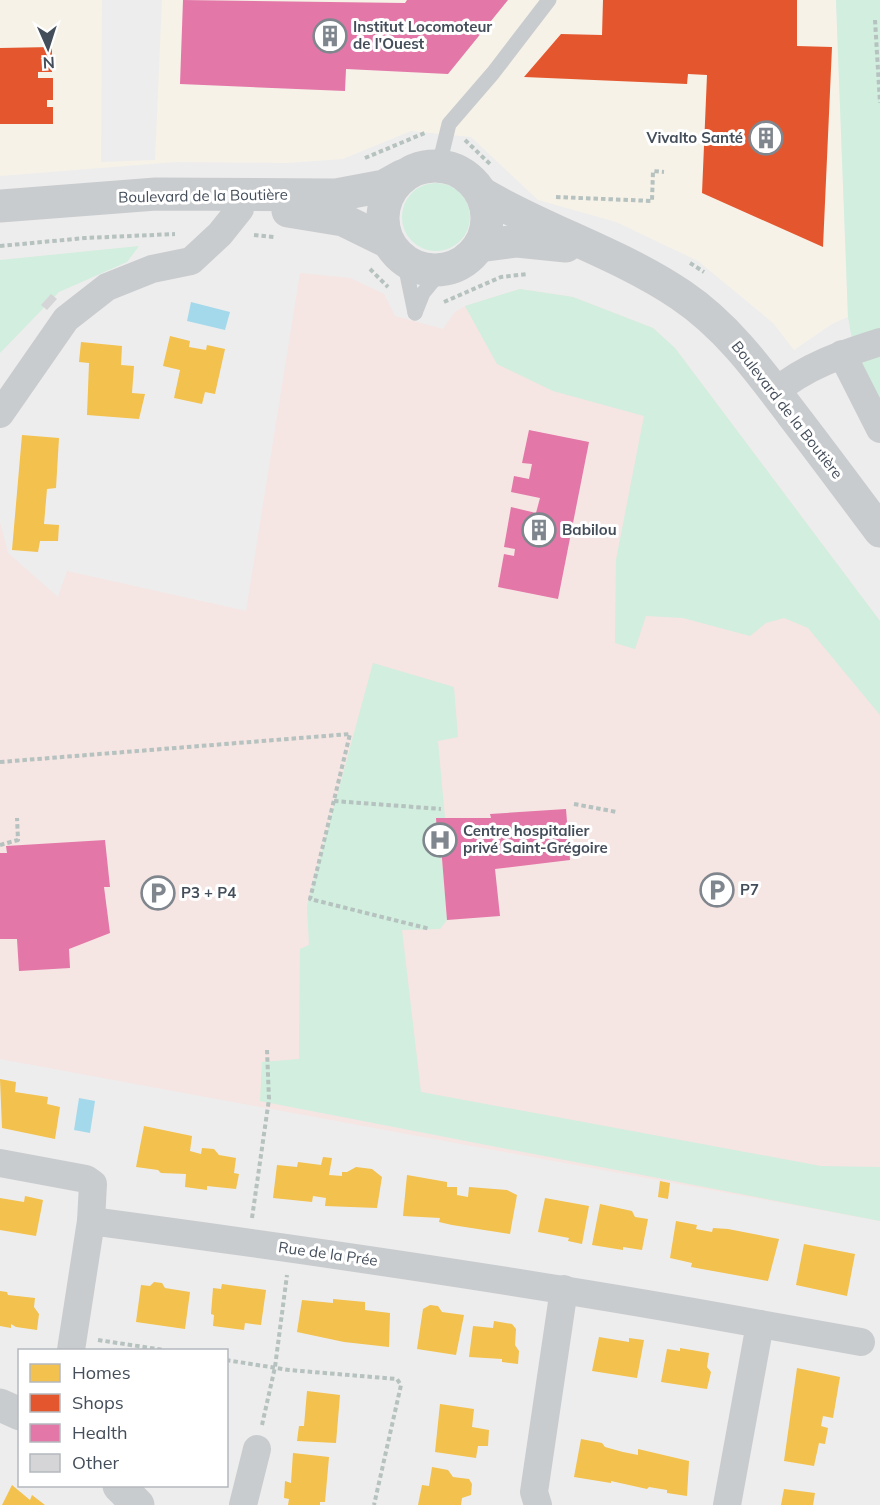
<svg xmlns="http://www.w3.org/2000/svg" width="880" height="1505" viewBox="0 0 880 1505" font-family="Mulish,sans-serif">
<style>
.commercial{fill:#f6f2e8}
.medical{fill:#f5e5e3}
.green{fill:#d1eede}
.water{fill:#a4d9ec}
.homes{fill:#f2c14e}
.shops{fill:#e4572e}
.health{fill:#e377a8}
.building{fill:#d5d5d7}
.lines{fill:none;stroke-linecap:round;stroke-linejoin:round}
.path{stroke:#b6c2bf;stroke-width:4;stroke-dasharray:4.5 3;stroke-linecap:butt}
.service{stroke:#c9ccce;stroke-width:15}
.minor{stroke:#c9ccce;stroke-width:28}
.tertiary{stroke:#c9ccce;stroke-width:33}
.labels{text-anchor:middle;stroke-width:6;stroke-linejoin:round;paint-order:stroke}
.poi-label{font-size:15px;font-weight:bold;fill:#444e5a;stroke:#fff;text-anchor:start}
.street-label{font-size:15px;fill:#444e5a;stroke:#fff}
</style>
<rect width="100%" height="100%" fill="#eeeded"/>
<!-- commercial -->
<path class="commercial" d="M0,0H102L101,162L155,160L162,0H836L848,317L832,324L794,350L773,323L698,261L616,222L538,200L471,137L411,131L343,159L287,163L176,162L0,176Z"/>
<!-- medical -->
<path class="medical" d="M300,273L350,278L384,294L395,316L443,329L455,312L465,306L520,289L573,297L653,328L675,348L880,621V1221L0,1059V522L8,553L58,597L67,571L246,611Z"/>
<!-- green -->
<g class="green">
<path d="M836,0H880V421L861,390L848,317Z"/>
<circle cx="436" cy="217" r="34"/>
<path d="M139,246L127,262L59,292L0,353V260Z"/>
<path d="M520,289L573,297L653,328L675,348L880,621V715L808,628L784,618L766,623L750,636L683,618L646,616L635,649L615,643L616,560L644,416L553,391L497,364L465,306Z"/>
<path d="M373,663L454,687L458,737L438,741L445,818L436,819L437,834H440L447,920L440,929L402,930L421,1092L821,1166L880,1167V1221L260,1101L262,1062L299,1059L300,949L309,945L307,906Z"/>
</g>
<!-- water -->
<g class="water">
<path d="M191,302L230,312L225,330L187,321Z"/>
<path d="M79,1098L95,1101L90,1133L74,1130Z"/>
</g>
<!-- homes -->
<g class="homes">
<path d="M170,336L190,341L189,347L206,350L207,345L225,349L215,394L205,392L202,404L174,398L180,370L163,366Z"/>
<path d="M81,342L122,346L121,365L134,366L132,393L145,394L139,419L87,415L89,363L79,362Z"/>
<path d="M22,435L59,438L56,488L47,489L44,524L59,525L58,541H40L38,552L12,550Z"/>
<path d="M0,1079L16,1082L15,1092L48,1097L47,1104L60,1107L55,1139L2,1128Z"/>
<path d="M144,1126L192,1136L190,1151L201,1154L202,1148L214,1149L219,1155L236,1158L234,1173L239,1174L236,1189L207,1186V1190L185,1187L186,1174L161,1173L158,1170L136,1167Z"/>
<path d="M323,1157L332,1158L329,1175L342,1176V1172H347L356,1167L372,1169L382,1177L377,1208L325,1206L326,1198L313,1196L312,1202L273,1198L277,1165L297,1167L298,1162L321,1165Z"/>
<path d="M407,1175L447,1182V1187H457V1195L468,1197L469,1187L507,1190L517,1195L510,1234L452,1225L439,1222L440,1218L403,1216Z"/>
<path d="M660,1181L670,1183L668,1199L658,1197Z"/>
<path d="M25,1196L43,1200L36,1236L0,1230V1198L24,1202Z"/>
<path d="M545,1198L589,1206L582,1244L568,1241L569,1238L538,1232Z"/>
<path d="M600,1204L632,1211L635,1217L648,1219L642,1250L623,1247V1250L592,1245Z"/>
<path d="M676,1221L697,1225L696,1229L712,1232L713,1228L728,1229L779,1239L768,1281L691,1267L692,1263L670,1258Z"/>
<path d="M804,1244L855,1254L847,1296L796,1285Z"/>
<path d="M154,1282L162,1283L165,1288L190,1292L185,1329L136,1322L141,1285L150,1286Z"/>
<path d="M222,1284L266,1290L261,1325L245,1323L244,1330L213,1326L214,1315L211,1314L213,1288L221,1289Z"/>
<path d="M0,1291L7,1292L8,1295L35,1298L34,1307L39,1314L37,1330L16,1327L11,1324V1328L0,1326Z"/>
<path d="M333,1299L365,1302V1310L390,1313L389,1347L344,1342L297,1332L302,1300L333,1303Z"/>
<path d="M430,1305L438,1306L442,1312L464,1315L456,1355L417,1349L423,1309Z"/>
<path d="M494,1321L512,1324L516,1329L515,1345L519,1351L518,1364L502,1362V1359L469,1357L473,1326L493,1328Z"/>
<path d="M599,1337L629,1342V1338L644,1340L637,1378L592,1371Z"/>
<path d="M680,1348L709,1353L707,1367L711,1372L707,1389L661,1382L667,1349L680,1351Z"/>
<path d="M797,1368L840,1377L833,1418L823,1416L821,1426L828,1428L825,1444L819,1443L814,1466L784,1461Z"/>
<path d="M307,1391L340,1395L336,1443L297,1441L299,1426H304Z"/>
<path d="M440,1404L474,1409L472,1427L489,1430L488,1446H478L476,1458L435,1452Z"/>
<path d="M581,1439L602,1443L605,1447L623,1452L638,1455V1449L689,1461L687,1496L667,1493V1490L649,1487L647,1489L611,1481V1483L574,1477Z"/>
<path d="M293,1453L329,1457L325,1502H320V1505H288L289,1499L284,1498L285,1481L291,1483Z"/>
<path d="M432,1467L448,1470L453,1477L469,1479L472,1484L471,1495L462,1498L461,1505H418L422,1485L429,1486Z"/>
<path d="M12,1485L30,1500L32,1495L45,1505H2Z"/>
<path d="M784,1489L815,1493L813,1505H781Z"/>
</g>
<!-- shops -->
<g class="shops">
<path d="M603,0H797V46L832,47L823,247L702,193L707,75L688,74L687,84L524,77L561,34L602,35Z"/>
<path d="M52,47V72H38V78H53V100H47V107H53V124H0V48Z"/>
</g>
<!-- health -->
<g class="health">
<path d="M183,0L405,3L407,0H508L448,74L346,69L345,91L180,84Z"/>
<path d="M529,430L589,442L558,599L498,587L504,554L514,556L515,549L504,547L511,507L536,513L540,498L511,492L514,476L529,479L532,464L522,463Z"/>
<path d="M566,809L570,860L495,869L500,916L447,920L440,834H437L436,818H491L490,814Z"/>
<path d="M105,840L110,887H104L110,933L69,949L70,968L19,971L17,939H0V853H7L6,846Z"/>
</g>
<!-- building -->
<path class="building" d="M51,294L57,299L47,310L41,305Z"/>
<g class="lines">
<!-- path -->
<g class="path">
<path d="M875,20L880,103"/>
<path d="M465,140L490,164"/>
<path d="M365,158L427,132"/>
<path d="M556,197L652,201L653,171L664,172"/>
<path d="M254,235L274,237"/>
<path d="M0,246L85,238L175,234"/>
<path d="M690,263L704,272"/>
<path d="M370,269L388,287"/>
<path d="M444,302L501,277L527,274"/>
<path d="M0,762L350,734L310,899L430,929"/>
<path d="M334,801L441,809"/>
<path d="M574,804L617,812"/>
<path d="M0,845L18,840L17,818"/>
<path d="M252,1218L269,1099L267,1050"/>
<path d="M98,1340L164,1350"/>
<path d="M226,1360L289,1370L397,1379L401,1385L374,1505"/>
<path d="M262,1425L275,1367L287,1275"/>
</g>
<!-- service -->
<g class="service">
<path d="M439,165L449,124L493,73L549,0"/>
<path d="M404,260L415,313"/>
<path d="M415,313L423,293L442,270"/>
</g>
<!-- minor -->
<g class="minor">
<path d="M842,354L880,429"/>
<path d="M775,392C806,366 842,354 880,342"/>
<path d="M0,414L66,319L107,287L152,269L191,261L220,234L240,209"/>
<path d="M0,1163L86,1179L93,1184L91,1221L71,1350"/>
<path d="M91,1221C315,1251 538,1283 760,1324L727,1505"/>
<path d="M760,1324L861,1342"/>
<path d="M243,1505L257,1449"/>
<path d="M538,1505L534,1492L564,1289"/>
</g>
<!-- tertiary -->
<g class="tertiary">
<circle cx="435" cy="218" r="52"/>
<path d="M481,193C545,231 619,253 681,295C727,326 759,370 792,414C822,453 851,492 880,531"/>
<path d="M0,206L156,194L336,195L384,186L402,176"/>
<path d="M288,211L343,220L388,242"/>
<path d="M479,246L517,241L566,246"/>
<path d="M0,1405L20,1414"/>
<path d="M119,1486L138,1505"/>
</g>
</g>
<!-- icons -->
<defs>
<symbol id="building-ring" viewBox="-11 -11 22 22"><circle r="9.5" fill="#fff" stroke="#80868d" stroke-width="1.5"/><path d="M-4-6H4V6H1V3H-1V6H-4ZM-2.5-4.3h1.7v1.8h-1.7ZM.8-4.3h1.7v1.8H.8ZM-2.5-1h1.7V.8h-1.7ZM.8-1h1.7V.8H.8Z" fill="#80868d"/></symbol>
<symbol id="hospital-ring" viewBox="-11 -11 22 22"><circle r="9.5" fill="#fff" stroke="#80868d" stroke-width="1.5"/><path d="M-5-5h3v3.5h4V-5h3V5h-3V1.5h-4V5h-3Z" fill="#80868d"/></symbol>
<symbol id="parking-ring" viewBox="-11 -11 22 22"><circle r="9.5" fill="#fff" stroke="#80868d" stroke-width="1.5"/><path d="M-3.5-5.5H1a3.5 3.5 0 0 1 0 7H-1V5.5H-3.5ZM-1-3.4V-.6H.8a1.4 1.4 0 0 0 0-2.8Z" fill="#80868d"/></symbol>
</defs>
<g fill-rule="evenodd">
<use href="#building-ring" x="311" y="17" width="38" height="38"/>
<use href="#building-ring" x="747" y="119" width="38" height="38"/>
<use href="#building-ring" x="520" y="511" width="38" height="38"/>
<use href="#hospital-ring" x="421" y="821" width="38" height="38"/>
<use href="#parking-ring" x="698" y="871" width="38" height="38"/>
<use href="#parking-ring" x="139" y="874" width="38" height="38"/>
</g>
<g class="labels">
<!-- poi labels -->
<g class="poi-label">
<text x="353" y="32">Institut Locomoteur<tspan x="353" dy="17">de l'Ouest</tspan></text>
<text x="743" y="143" text-anchor="end">Vivalto Santé</text>
<text x="562" y="535">Babilou</text>
<text x="463" y="836">Centre hospitalier<tspan x="463" dy="17">privé Saint-Grégoire</tspan></text>
<text x="740" y="895">P7</text>
<text x="181" y="898">P3 + P4</text>
</g>
<!-- street labels -->
<g class="street-label">
<text transform="translate(203 196) rotate(-1)" y="5">Boulevard de la Boutière</text>
<text transform="translate(787 410) rotate(52)" y="5">Boulevard de la Boutière</text>
<text transform="translate(328 1254) rotate(8)" y="5">Rue de la Prée</text>
</g>
</g>
<!-- legend -->
<rect x="18" y="1349" width="210" height="138" fill="#ffffff" stroke="#b4b8bd" stroke-width="1.5"/>
<rect x="30" y="1364" width="30" height="18" fill="#f2c14e" stroke="#b4b8bd" stroke-width="1.5"/>
<text x="72" y="1379" font-size="18" fill="#444e5a">Homes</text>
<rect x="30" y="1394" width="30" height="18" fill="#e4572e" stroke="#b4b8bd" stroke-width="1.5"/>
<text x="72" y="1409" font-size="18" fill="#444e5a">Shops</text>
<rect x="30" y="1424" width="30" height="18" fill="#e377a8" stroke="#b4b8bd" stroke-width="1.5"/>
<text x="72" y="1439" font-size="18" fill="#444e5a">Health</text>
<rect x="30" y="1454" width="30" height="18" fill="#d5d5d7" stroke="#b4b8bd" stroke-width="1.5"/>
<text x="72" y="1469" font-size="18" fill="#444e5a">Other</text>
<!-- north arrow -->
<g transform="translate(48 48) rotate(177)" stroke="#ffffff" stroke-width="4.5" paint-order="stroke">
<path d="M0-4.5L10 22L0 15L-10 22Z" fill="#444e5a"/>
<text y="-9" font-size="16" font-weight="bold" text-anchor="middle" fill="#444e5a">N</text>
</g>
</svg>
